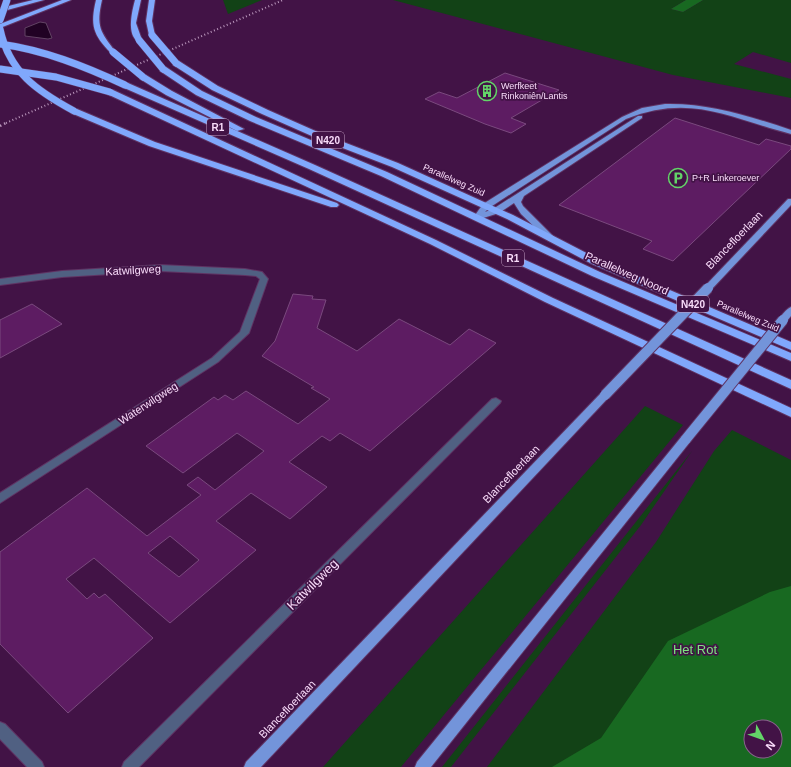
<svg xmlns="http://www.w3.org/2000/svg" width="791" height="767" viewBox="0 0 791 767" font-family="Helvetica,sans-serif">
<style>
.green{fill:#124216;fill-rule:evenodd}
.forest{fill:#186921;fill-rule:evenodd}
.water{fill:#210224;stroke:#624364}
.building{fill:#5d1c62;stroke:#7a497e;fill-rule:evenodd}
.lines{fill:none;stroke-linecap:round;stroke-linejoin:round}
.minor-casing{stroke:#5f3363;stroke-width:2}
.major-casing{stroke:#5f3363;stroke-width:2}
.highway-casing{stroke:#5f3363;stroke-width:2}
.minor{fill:#506082;fill-rule:evenodd}
.major{fill:#7394da;fill-rule:evenodd}
.highway{fill:#80a8fc;fill-rule:evenodd}
.rail-far1{stroke:#ba97bc;stroke-width:2;stroke-dasharray:1 2.5;stroke-linecap:butt}
.rail{stroke:#ba97bc;stroke-width:2.5;stroke-dasharray:1.5 3;stroke-linecap:butt}
.major-bridge-casing{stroke:#5f3363;stroke-width:12;stroke-linecap:butt}
.highway-bridge-casing{stroke:#5f3363;stroke-width:8;stroke-linecap:butt}
.major-bridge{stroke:#7394da;stroke-width:10}
.highway-bridge{stroke:#80a8fc;stroke-width:7}
.labels{text-anchor:middle;stroke-width:3.5;stroke-linejoin:round;paint-order:stroke}
.far-poi-label{font-size:9px;fill:#f9dcfa;stroke:#421346;text-anchor:start}
.far-street-label{font-size:9px;fill:#f9dcfa;stroke:#421346}
.shield{fill:#421346;stroke:#c2a0c4;stroke-width:1}
.shield-label{font-size:10px;font-weight:bold;fill:#f9dcfa}
.street-label{font-size:11px;fill:#f9dcfa;stroke:#421346}
.near-street-label{font-size:13px;fill:#f9dcfa;stroke:#421346}
.near-park-label{font-size:13px;fill:#7fe282;stroke:#421346}
</style>
<rect width="100%" height="100%" fill="#421346"/>
<!-- green -->
<g class="green">
<path d="M223,0H262L228,14Z"/>
<path d="M393,0H686L671,9L683,12L703,0H791V63L753,52L734,64L791,79V98L673,75Z"/>
<path d="M645,406L683,425L401,767H323Z"/>
<path d="M732,430L791,460V767H487L656,542L714,451ZM751,727H775V751H751Z"/>
<path d="M692,451L641,525L451,767H442Z"/>
</g>
<!-- forest -->
<g class="forest">
<path d="M686,0H703L683,12L671,9Z"/>
<path d="M791,586V767H552L601,738L668,641L770,592ZM751,727H775V751H751Z"/>
</g>
<!-- water -->
<path class="water" d="M40,22L46,23L52,38L48,39L25,36V28Z"/>
<!-- building -->
<g class="building">
<path d="M505,73L559,90L511,118L526,124L511,133L485,124L425,99L439,92L457,98Z"/>
<path d="M675,118L759,145L766,139L791,146V149L673,261L643,249L652,241L559,205Z"/>
<path d="M293,294L313,296L312,299L326,300L317,328L357,351L399,319L450,345L469,329L496,343L370,451L340,433L330,441L322,436L289,462L327,487L290,519L251,493L216,521L256,550L170,623L94,558L66,579L87,599L94,593L99,598L105,594L153,638L68,713L0,644V552L87,488L147,536L201,495L187,485L198,477L215,490L264,451L237,433L183,473L146,446L214,397L218,400L225,395L233,400L246,391L298,424L330,399L311,388L314,387L262,356L275,341ZM170,536L199,560L179,577L148,553Z"/>
<path d="M32,304L62,324L0,358V320Z"/>
</g>
<g class="lines">
<defs>
<g id="minor">
<path d="M160,265L245,269L262,272L268,279L249,333L218,362L0,503V493L212,358L240,332L260,279L256,276L245,275L160,271L62,277L0,285V279L62,271Z"/>
<path d="M496,398L501,401L500,403L139,767H122L124,762L492,399Z"/>
<path d="M0,722L5,724L42,762L44,767H27L0,739Z"/>
</g>
<g id="major">
<path d="M665,104C709,103 749,116 791,130V134C729,118 691,93 626,119L489,208L485,212L493,209L638,116H642V118L524,196L521,202L523,206L556,239L555,241H549L521,214L514,203L499,213L477,220L473,218L483,204L622,117L642,108Z"/>
<path d="M788,199H791V205L711,290H705L704,288L705,286Z"/>
<path d="M791,307V316L786,322H780L778,320C782,315 786,309 791,307Z"/>
<path d="M605,392L609,393L610,395L609,397L261,767H244L246,762L601,393Z"/>
<path d="M686,435L690,436L691,439L690,442L431,767H415L417,762L682,436Z"/>
</g>
<g id="highway">
<path d="M33,0H44L0,12V8Z"/>
<path d="M62,0H71L0,28V24Z"/>
<path d="M96,0H102C96,26 100,32 116,52L115,53H111C93,35 90,25 96,0Z"/>
<path d="M135,0H141L136,23L142,40L139,42C126,36 132,11 135,0Z"/>
<path d="M149,0H155L152,21L155,35L152,37L149,35L146,21Z"/>
<path d="M173,61H179L218,86L268,110L320,133L398,163L513,215L600,260L791,342V350L592,264L507,219L392,167L314,137L262,114L212,90L173,65Z"/>
<path d="M160,67H166L202,91L256,117L387,172L600,272L791,353V361L592,276L381,176L250,121L196,95L160,71Z"/>
<path d="M140,75H146L172,91L244,129L237,131L166,95L140,79Z"/>
<path d="M122,83H128L315,165L791,380V389L309,169L122,87Z"/>
<path d="M107,90H113L436,240L553,298L791,408V417L545,302L430,244L107,94Z"/>
<path d="M71,109H77L155,142L337,203L339,205L337,207H331L149,146L71,113Z"/>
</g>
</defs>
<!-- minor casing -->
<use href="#minor" class="minor-casing"/>
<!-- major casing -->
<use href="#major" class="major-casing"/>
<!-- highway casing -->
<use href="#highway" class="highway-casing"/>
<!-- minor -->
<use href="#minor" class="minor"/>
<!-- major -->
<use href="#major" class="major"/>
<!-- highway -->
<use href="#highway" class="highway"/>
<!-- rail-far1 -->
<path class="rail-far1" d="M6,123L283,0"/>
<!-- rail -->
<path class="rail" d="M0,126L8,122"/>
<defs>
<g id="major-bridge">
<path d="M605,395L708,288"/>
<path d="M686,439L783,320"/>
</g>
<g id="highway-bridge">
<path d="M0,20L7,0"/>
<path d="M0,29C9,72 37,91 74,111"/>
<path d="M152,35L176,63"/>
<path d="M139,40L163,69"/>
<path d="M0,44C44,50 84,66 125,85"/>
<path d="M113,52L143,77"/>
<path d="M0,69L56,77L110,92"/>
</g>
</defs>
<!-- major-bridge casing -->
<use href="#major-bridge" class="major-bridge-casing"/>
<!-- highway-bridge casing -->
<use href="#highway-bridge" class="highway-bridge-casing"/>
<!-- major-bridge -->
<use href="#major-bridge" class="major-bridge"/>
<!-- highway-bridge -->
<use href="#highway-bridge" class="highway-bridge"/>
</g>
<!-- icons -->
<defs>
<symbol id="building-ring" viewBox="-11 -11 22 22"><circle r="9.5" fill="#421346" stroke="#63d468" stroke-width="1.5"/><path d="M-4-6H4V6H1V3H-1V6H-4ZM-2.5-4.3h1.7v1.8h-1.7ZM.8-4.3h1.7v1.8H.8ZM-2.5-1h1.7V.8h-1.7ZM.8-1h1.7V.8H.8Z" fill="#63d468"/></symbol>
<symbol id="parking-ring" viewBox="-11 -11 22 22"><circle r="9.5" fill="#421346" stroke="#63d468" stroke-width="1.5"/><path d="M-3.5-5.5H1a3.5 3.5 0 0 1 0 7H-1V5.5H-3.5ZM-1-3.4V-.6H.8a1.4 1.4 0 0 0 0-2.8Z" fill="#63d468"/></symbol>
</defs>
<g fill-rule="evenodd">
<use href="#building-ring" x="476" y="80" width="22" height="22"/>
<use href="#parking-ring" x="667" y="167" width="22" height="22"/>
</g>
<g class="labels">
<!-- far-poi labels -->
<g class="far-poi-label">
<text x="501" y="89">Werfkeet<tspan x="501" dy="10">Rinkoniên/Lantis</tspan></text>
<text x="692" y="181">P+R Linkeroever</text>
</g>
<!-- far-street labels -->
<g class="far-street-label">
<text transform="translate(454 180) rotate(24)" y="3">Parallelweg Zuid</text>
<text transform="translate(748 316) rotate(23)" y="3">Parallelweg Zuid</text>
</g>
<!-- shield labels -->
<g class="shield">
<rect x="207" y="119" width="22" height="16" rx="3"/>
<rect x="312" y="132" width="32" height="16" rx="3"/>
<rect x="502" y="250" width="22" height="16" rx="3"/>
<rect x="677" y="296" width="32" height="16" rx="3"/>
</g>
<g class="shield-label">
<text x="218" y="131">R1</text>
<text x="328" y="144">N420</text>
<text x="513" y="262">R1</text>
<text x="693" y="308">N420</text>
</g>
<!-- street labels -->
<g class="street-label">
<text transform="translate(734 240) rotate(-46)" y="4">Blancefloerlaan</text>
<text transform="translate(133 270) rotate(-3)" y="4">Katwilgweg</text>
<text transform="translate(627 273) rotate(24)" y="4">Parallelweg Noord</text>
<text transform="translate(148 403) rotate(-33)" y="4">Waterwilgweg</text>
<text transform="translate(511 474) rotate(-46)" y="4">Blancefloerlaan</text>
<text transform="translate(287 709) rotate(-46)" y="4">Blancefloerlaan</text>
</g>
<!-- near-street labels -->
<g class="near-street-label">
<text transform="translate(312 584) rotate(-45)" y="5">Katwilgweg</text>
</g>
<!-- near-park labels -->
<g class="near-park-label">
<text x="695" y="654">Het Rot</text>
</g>
</g>
<!-- north arrow -->
<g transform="translate(763 739) rotate(131)"><circle r="19" fill="#421346" stroke="#8b638e"/>
<path d="M0-3L7 15L0 10L-7 15Z" fill="#63d468"/>
<text y="-6" font-size="11" font-weight="bold" text-anchor="middle" fill="#f9dcfa">N</text>
</g>
</svg>
